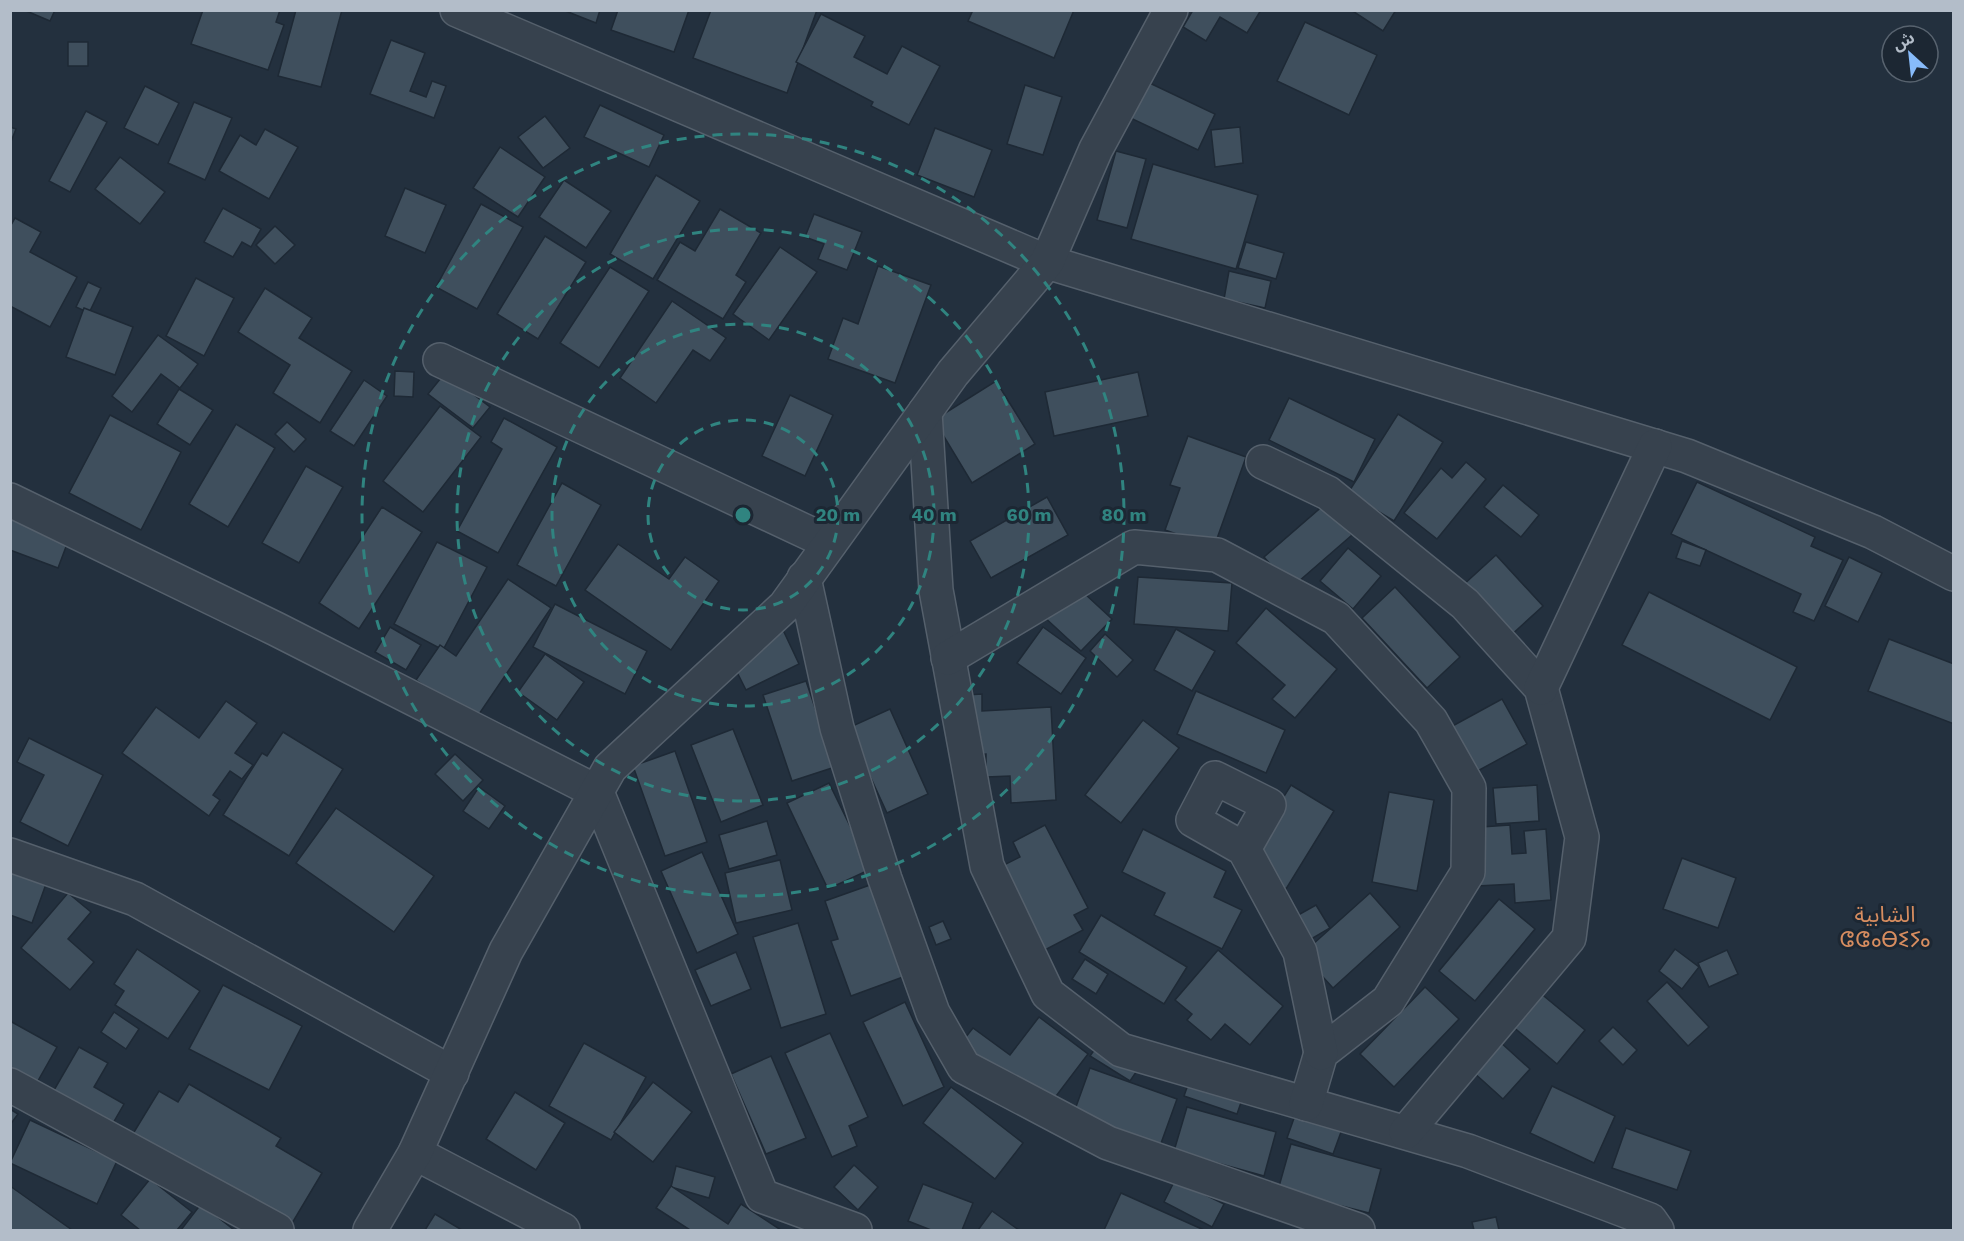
<svg xmlns="http://www.w3.org/2000/svg" width="1964" height="1241" viewBox="0 0 1964 1241" font-family="'Work Sans','Noto Sans Arabic','Noto Sans Tifinagh',sans-serif">
<style>
.building{fill:#3f4f5d;stroke:#1e2935;stroke-width:1.5}
.lines{fill:none;stroke-linecap:round;stroke-linejoin:round}
.minor-casing{stroke:#55606c;stroke-width:36}
.minor{stroke:#37424e;stroke-width:33}
.ring{fill:none;stroke:#308480;stroke-width:3;stroke-dasharray:10 8}
.labels{text-anchor:middle;stroke-width:6;stroke-linejoin:round;paint-order:stroke}
.quarter-label{font-size:22px;fill:#d78d60;stroke:#1c2733}
.centre{fill:#308480;stroke:#1c2733;stroke-width:3}
.ring-label{font-size:18px;text-anchor:middle;font-weight:bold;fill:#308480;stroke:#1c2733;stroke-width:6;stroke-linejoin:round;paint-order:stroke}
</style>
<rect width="100%" height="100%" fill="#23303e"/>
<!-- building -->
<g class="building">
<path d="M24,10H55L50,21Z"/>
<path d="M203,10H280L276,22L284,25L268,70L191,44Z"/>
<path d="M296,10H342L321,87L278,76Z"/>
<path d="M563,10H600L596,23Z"/>
<path d="M618,10H689L674,52L611,30Z"/>
<path d="M711,10H817L787,93L693,58Z"/>
<path d="M973,10H1074L1054,58L968,21Z"/>
<path d="M1193,10H1261L1247,33L1220,17L1206,41L1183,27Z"/>
<path d="M1351,10H1396L1383,31Z"/>
<path d="M821,14L865,36L854,57L887,74L902,46L940,66L909,125L871,106L873,102L796,62Z"/>
<path d="M1305,22L1377,55L1349,115L1277,81Z"/>
<path d="M391,40L425,53L410,91L426,97L432,81L446,86L434,118L370,94Z"/>
<rect x="68" y="42" width="20" height="24"/>
<path d="M1139,78L1215,114L1198,150L1122,114Z"/>
<path d="M1025,85L1062,97L1043,155L1007,144Z"/>
<path d="M145,86L179,103L158,145L124,128Z"/>
<path d="M194,102L232,118L205,180L168,163Z"/>
<path d="M600,105L664,135L649,167L584,137Z"/>
<path d="M86,111L107,122L70,192L49,181Z"/>
<path d="M545,116L570,148L543,168L518,137Z"/>
<path d="M10,127L16,129L10,144Z"/>
<path d="M1240,127L1243,163L1215,167L1211,130Z"/>
<path d="M935,128L992,150L974,197L917,175Z"/>
<path d="M265,129L298,147L269,199L219,171L240,135L256,145Z"/>
<path d="M500,147L545,177L518,217L473,188Z"/>
<path d="M1116,151L1146,159L1127,228L1097,220Z"/>
<path d="M120,157L165,192L140,224L95,189Z"/>
<path d="M1153,164L1258,195L1236,269L1131,239Z"/>
<path d="M656,175L700,201L653,279L610,254Z"/>
<path d="M564,180L611,211L586,248L539,217Z"/>
<path d="M405,188L446,205L425,253L385,236Z"/>
<path d="M481,204L523,227L477,309L436,287Z"/>
<path d="M223,208L261,229L251,247L242,242L233,257L204,242Z"/>
<path d="M720,209L761,233L736,275L746,282L723,319L657,280L680,242L695,251Z"/>
<path d="M814,214L862,232L847,270L818,259L824,244L805,237Z"/>
<path d="M15,218L41,232L30,252L77,277L50,327L10,306V227Z"/>
<path d="M275,226L295,245L275,264L256,245Z"/>
<path d="M545,236L586,262L538,339L497,314Z"/>
<path d="M1246,242L1284,253L1276,279L1238,268Z"/>
<path d="M780,247L817,272L769,340L733,314Z"/>
<path d="M878,266L931,285L895,383L828,359L843,318L858,324Z"/>
<path d="M610,267L649,291L599,368L560,343Z"/>
<path d="M1229,271L1271,281L1265,308L1224,299Z"/>
<path d="M196,278L234,298L204,356L166,336Z"/>
<path d="M88,282L101,288L89,313L76,307Z"/>
<path d="M265,288L312,318L299,338L352,371L320,423L273,393L290,365L238,332Z"/>
<path d="M672,301L726,338L710,361L693,350L656,403L620,378Z"/>
<path d="M84,308L133,327L115,375L66,357Z"/>
<path d="M158,335L198,364L180,388L161,374L132,412L112,396Z"/>
<path d="M395,371L414,372L413,397L394,396Z"/>
<path d="M1138,372L1148,416L1054,436L1045,392Z"/>
<path d="M445,373L490,407L473,428L428,394Z"/>
<path d="M364,380L387,396L354,446L330,431Z"/>
<path d="M996,381L1035,444L972,483L934,420Z"/>
<path d="M179,389L213,410L190,445L157,424Z"/>
<path d="M790,395L833,415L805,476L762,456Z"/>
<path d="M1289,398L1375,439L1354,482L1269,440Z"/>
<path d="M440,406L481,437L423,512L383,481Z"/>
<path d="M1398,414L1443,442L1394,521L1348,493Z"/>
<path d="M110,415L181,452L141,530L69,493Z"/>
<path d="M504,418L557,447L498,553L457,531L502,449L491,442Z"/>
<path d="M287,422L306,439L294,452L275,434Z"/>
<path d="M236,424L275,448L228,527L189,504Z"/>
<path d="M1188,436L1246,457L1214,547L1165,530L1180,488L1170,485Z"/>
<path d="M1466,462L1486,479L1437,539L1404,513L1441,468L1452,478Z"/>
<path d="M306,466L343,487L299,563L262,543Z"/>
<path d="M1697,482L1815,537L1811,546L1843,560L1814,621L1793,612L1801,594L1671,534Z"/>
<path d="M562,483L601,505L556,586L517,565Z"/>
<path d="M1503,485L1539,515L1521,537L1484,507Z"/>
<path d="M1047,497L1068,535L991,578L970,541Z"/>
<path d="M1325,504L1352,535L1291,588L1264,557Z"/>
<path d="M382,507L422,532L359,629L319,603Z"/>
<path d="M10,514L70,536L58,568L10,550Z"/>
<path d="M1682,541L1706,550L1700,566L1676,558Z"/>
<path d="M437,542L487,567L443,650L394,624Z"/>
<path d="M618,544L669,579L685,557L719,581L671,650L585,590Z"/>
<path d="M1348,548L1381,576L1353,609L1320,581Z"/>
<path d="M1496,555L1543,606L1508,638L1461,587Z"/>
<path d="M1849,557L1882,573L1858,622L1825,606Z"/>
<path d="M1138,577L1232,583L1228,631L1134,624Z"/>
<path d="M508,579L551,608L475,720L416,680L440,645L456,656Z"/>
<path d="M1072,582L1112,619L1081,651L1041,614Z"/>
<path d="M1395,587L1460,657L1427,688L1362,618Z"/>
<path d="M1649,592L1797,667L1770,720L1622,645Z"/>
<path d="M555,604L647,651L625,694L533,647Z"/>
<path d="M1266,608L1337,669L1295,718L1272,699L1285,685L1236,643Z"/>
<path d="M390,627L421,645L406,670L375,652Z"/>
<path d="M1043,627L1086,658L1061,694L1017,663Z"/>
<path d="M1176,629L1215,651L1192,691L1154,670Z"/>
<path d="M783,630L799,664L746,690L729,656Z"/>
<path d="M1105,634L1133,660L1117,677L1090,651Z"/>
<path d="M1889,639L1954,664V724L1868,691Z"/>
<path d="M545,654L584,682L557,720L518,692Z"/>
<path d="M806,681L835,767L792,781L763,695Z"/>
<path d="M1196,691L1285,730L1266,773L1177,734Z"/>
<path d="M982,694V711L1051,707L1056,800L1011,803L1010,776L986,777V754L954,756L950,696Z"/>
<path d="M1502,699L1527,744L1461,780L1436,735Z"/>
<path d="M226,701L257,723L235,753L253,765L242,779L230,771L213,795L220,800L209,816L122,753L156,707L199,738Z"/>
<path d="M890,709L928,794L887,813L848,728Z"/>
<path d="M1143,720L1179,748L1121,823L1085,795Z"/>
<path d="M733,729L763,805L721,822L691,745Z"/>
<path d="M283,732L343,769L289,856L223,815L262,753L267,756Z"/>
<path d="M29,738L103,775L68,846L20,822L44,775L17,762Z"/>
<path d="M675,751L707,842L665,856L633,766Z"/>
<path d="M455,754L483,780L463,801L435,774Z"/>
<path d="M829,783L871,869L828,889L787,803Z"/>
<path d="M1291,785L1334,811L1286,889L1243,863Z"/>
<path d="M1537,785L1539,821L1496,824L1493,788Z"/>
<path d="M479,787L505,806L489,829L463,811Z"/>
<path d="M1389,792L1434,800L1417,891L1372,882Z"/>
<path d="M336,808L434,876L394,932L296,863Z"/>
<path d="M767,821L777,855L729,869L719,835Z"/>
<path d="M1045,825L1088,908L1074,915L1083,930L1022,962L978,878L1020,857L1013,842Z"/>
<path d="M1510,825L1512,854L1526,853L1524,831L1546,829L1551,900L1515,903L1514,884L1477,886L1452,829Z"/>
<path d="M1143,829L1226,871L1214,897L1242,910L1222,949L1154,915L1165,893L1122,872Z"/>
<path d="M702,852L738,934L697,953L661,871Z"/>
<path d="M1682,858L1736,878L1718,928L1663,909Z"/>
<path d="M780,860L792,910L736,923L725,873Z"/>
<path d="M10,871L46,884L32,923L10,915Z"/>
<path d="M870,885L903,977L851,996L831,941L838,939L825,901Z"/>
<path d="M68,893L91,912L68,939L94,962L70,990L21,948Z"/>
<path d="M1370,893L1400,927L1333,988L1302,954Z"/>
<path d="M1499,899L1535,929L1475,1001L1439,971Z"/>
<path d="M1316,905L1330,928L1289,952L1275,928Z"/>
<path d="M1101,915L1187,967L1164,1004L1079,952Z"/>
<path d="M943,921L951,939L936,945L929,927Z"/>
<path d="M798,923L826,1014L781,1028L753,937Z"/>
<path d="M137,949L200,991L168,1039L115,1005L124,991L114,984Z"/>
<path d="M1675,949L1699,967L1682,989L1659,971Z"/>
<path d="M1218,950L1283,1006L1250,1045L1225,1024L1211,1040L1187,1020L1192,1014L1175,1000Z"/>
<path d="M1727,950L1738,974L1709,987L1698,963Z"/>
<path d="M736,952L751,989L711,1006L695,970Z"/>
<path d="M1085,959L1108,974L1096,994L1072,979Z"/>
<path d="M1667,982L1709,1027L1688,1046L1647,1001Z"/>
<path d="M223,985L302,1026L269,1090L189,1049Z"/>
<path d="M1425,987L1459,1019L1394,1087L1360,1054Z"/>
<path d="M1539,992L1585,1030L1557,1064L1511,1025Z"/>
<path d="M905,1002L944,1087L903,1106L863,1022Z"/>
<path d="M114,1012L139,1029L126,1049L101,1032Z"/>
<path d="M1039,1017L1088,1054L1047,1108L961,1043L973,1028L1010,1055Z"/>
<path d="M10,1021L57,1047L35,1086L10,1072Z"/>
<path d="M1613,1027L1637,1050L1623,1065L1599,1041Z"/>
<path d="M830,1033L868,1117L849,1126L857,1146L832,1157L785,1053Z"/>
<path d="M1104,1036L1143,1062L1130,1081L1090,1056Z"/>
<path d="M1499,1041L1530,1069L1503,1099L1472,1071Z"/>
<path d="M584,1043L646,1077L611,1140L549,1106Z"/>
<path d="M79,1047L108,1063L94,1087L124,1104L109,1130L50,1097Z"/>
<path d="M771,1056L806,1138L766,1154L731,1074Z"/>
<path d="M1090,1068L1177,1099L1160,1146L1073,1115Z"/>
<path d="M1192,1073L1245,1091L1237,1114L1184,1096Z"/>
<path d="M653,1082L692,1112L653,1162L614,1132Z"/>
<path d="M189,1084L281,1138L276,1146L322,1173L288,1230L131,1137L159,1091L178,1102Z"/>
<path d="M1552,1086L1615,1116L1594,1163L1530,1133Z"/>
<path d="M951,1087L1023,1143L995,1179L923,1123Z"/>
<path d="M515,1092L565,1123L536,1170L486,1139Z"/>
<path d="M1299,1104L1345,1121L1333,1154L1287,1138Z"/>
<path d="M1187,1107L1276,1132L1264,1176L1174,1151Z"/>
<path d="M10,1109L18,1114L10,1125Z"/>
<path d="M30,1120L117,1161L97,1204L10,1163Z"/>
<path d="M1626,1128L1691,1151L1677,1190L1612,1168Z"/>
<path d="M1291,1144L1381,1169L1369,1213L1326,1202L1276,1197Z"/>
<path d="M854,1165L878,1187L858,1210L834,1187Z"/>
<path d="M676,1166L715,1177L709,1198L671,1187Z"/>
<path d="M150,1179L192,1212L177,1230H140L121,1215Z"/>
<path d="M1175,1180L1224,1204L1212,1227L1164,1202Z"/>
<path d="M923,1184L973,1203L962,1230H931L908,1221Z"/>
<path d="M10,1186L72,1230H10Z"/>
<path d="M671,1186L728,1224L741,1204L781,1230H690L656,1208Z"/>
<path d="M1121,1193L1204,1230H1104Z"/>
<path d="M201,1204L234,1230H181Z"/>
<path d="M992,1211L1019,1230H978Z"/>
<path d="M435,1214L462,1230H425Z"/>
<path d="M1496,1217L1499,1230H1474L1472,1222Z"/>
</g>
<g class="lines">
<defs>
<g id="minor">
<path d="M457,10L1047,262L1687,456L1873,532L1954,574"/>
<path d="M440,360L830,543"/>
<path d="M925,412L936,590L987,866L1048,994L1121,1050L1468,1151L1650,1220L1657,1230"/>
<path d="M1263,462L1328,493L1465,604L1541,688L1582,837L1569,938L1406,1132"/>
<path d="M10,500L276,629L597,792L762,1196L855,1230"/>
<path d="M804,578L837,728L885,879L933,1013L964,1067L1108,1143L1358,1230"/>
<path d="M948,658L1134,547L1217,555L1336,618L1431,721L1469,788L1468,872L1388,1001L1321,1053L1306,1104"/>
<path d="M1541,688L1655,446"/>
<path d="M1244,849L1193,820L1215,778L1269,805L1244,849L1300,952L1321,1053"/>
<path d="M10,855L135,899L452,1073"/>
<path d="M10,1085L277,1230"/>
<path d="M415,1153L563,1230"/>
<path d="M370,1230L415,1153L506,951L610,768L785,606L953,373L1047,262L1096,149L1171,10"/>
</g>
</defs>
<!-- minor casing -->
<use href="#minor" class="minor-casing"/>
<!-- minor -->
<use href="#minor" class="minor"/>
</g>
<!-- distance rings -->
<g class="ring">
<circle cx="743" cy="515" r="95"/>
<circle cx="743" cy="515" r="191"/>
<circle cx="743" cy="515" r="286"/>
<circle cx="743" cy="515" r="381"/>
</g>
<g class="labels">
<!-- quarter labels -->
<g class="quarter-label">
<text x="1885" y="922">الشابية<tspan x="1885" dy="25">ⵛⵛⴰⴱⵉⵢⴰ</tspan></text>
</g>
</g>
<circle cx="743" cy="515" r="9" class="centre"/>
<g class="ring-label">
<text x="838" y="521">20 m</text>
<text x="934" y="521">40 m</text>
<text x="1029" y="521">60 m</text>
<text x="1124" y="521">80 m</text>
</g>
<!-- border -->
<rect width="1964" height="1241" fill="none" stroke="#b3bdc9" stroke-width="24"/>
<!-- north arrow -->
<g transform="translate(1910 54) rotate(333)"><circle r="28" fill="#1c2733" stroke="#58636f" stroke-width="1.5"/>
<path d="M0-4.5L10 22L0 15L-10 22Z" fill="#87bbfa"/>
<text y="-9" font-size="16" font-weight="bold" text-anchor="middle" fill="#b3bdc9">ش</text>
</g>
</svg>
